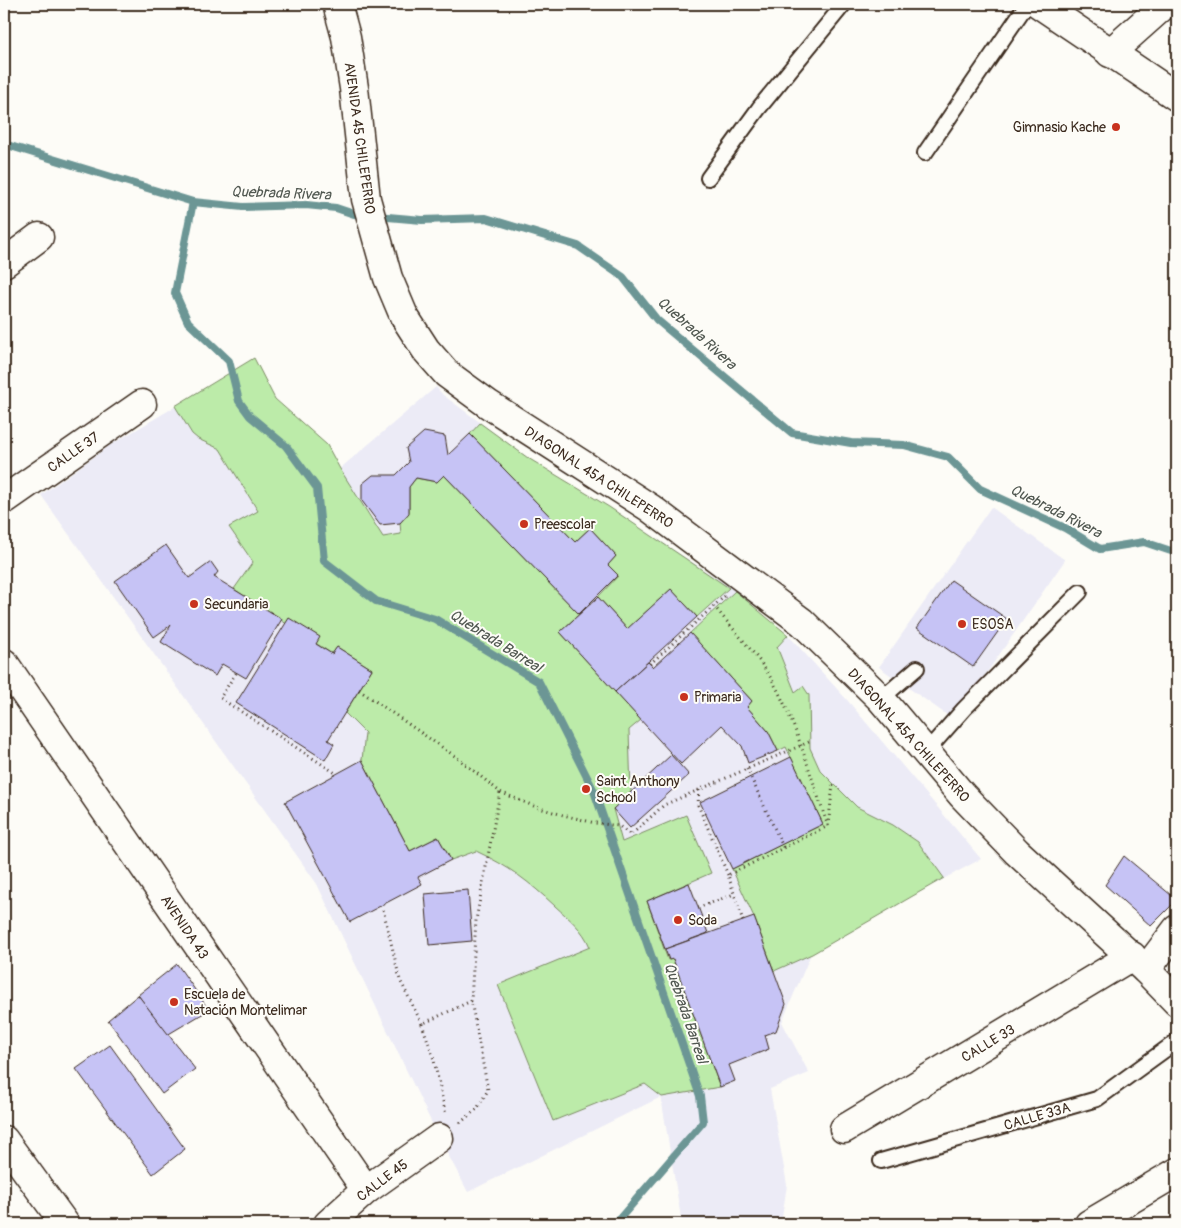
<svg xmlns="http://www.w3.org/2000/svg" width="1181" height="1228" viewBox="0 0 1181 1228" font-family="Pangolin,sans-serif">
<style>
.built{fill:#ecebf6}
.green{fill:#bceba9;stroke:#7c8a64}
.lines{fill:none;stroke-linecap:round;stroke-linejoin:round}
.stream{stroke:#6c9695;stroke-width:8}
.building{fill:#c6c3f5;stroke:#3b2a1e}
.service-casing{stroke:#3b2a1e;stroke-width:18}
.minor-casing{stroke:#3b2a1e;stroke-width:31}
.secondary-casing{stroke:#3b2a1e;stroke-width:31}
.path{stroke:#3b2a1e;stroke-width:3;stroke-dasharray:1 4;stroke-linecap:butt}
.service{stroke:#fdfcf7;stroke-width:14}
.minor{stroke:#fdfcf7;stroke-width:28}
.secondary{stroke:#fdfcf7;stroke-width:28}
.poi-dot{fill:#c8321e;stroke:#fdfcf7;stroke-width:2}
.labels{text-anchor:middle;stroke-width:4;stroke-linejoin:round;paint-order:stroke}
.poi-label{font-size:14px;fill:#3b2a1e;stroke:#fdfcf7;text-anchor:start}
.street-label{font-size:14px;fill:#3b2a1e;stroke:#fdfcf7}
.water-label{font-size:15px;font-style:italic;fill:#505750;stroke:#fdfcf7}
</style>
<rect width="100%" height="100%" fill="#fdfcf7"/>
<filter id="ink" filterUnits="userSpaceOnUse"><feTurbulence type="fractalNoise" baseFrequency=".02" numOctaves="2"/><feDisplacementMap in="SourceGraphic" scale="10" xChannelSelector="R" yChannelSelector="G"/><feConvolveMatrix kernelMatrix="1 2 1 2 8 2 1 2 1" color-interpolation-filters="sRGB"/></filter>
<g filter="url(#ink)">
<!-- built -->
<g class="built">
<path d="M232,373L317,488L436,387L443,395L528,458L609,507L733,589L788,635L848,701L981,859L887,909L811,954L782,1022L809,1073L770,1089L787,1185L781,1224H682L661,1097L468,1192L439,1138L317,884L41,495L112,444Z"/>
<path d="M991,507L1065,560L954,720L879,667Z"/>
</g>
<!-- green -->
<g class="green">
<path d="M254,358L275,399L327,445L340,469L383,537L401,534L400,523L409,512V487L416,478L437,482L444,475L579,614L560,632L641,720L629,730L631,792L613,809L622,842L686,815L711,873L647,901L668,960L673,959L720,1087L662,1097L645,1084L553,1121L498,985L590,947C583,929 569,919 555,906C528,881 510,867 476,851L451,860L438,837L410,851L362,760L365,733L345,713L372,669L337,647L332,654L234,589L253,562L229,527L258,511L220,449L198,439L192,434L175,406Z"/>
<path d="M480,423L528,458L609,507L729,588L697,617L671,589L627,629L598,597L618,576L608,565L616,556L590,528L575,542L470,434Z"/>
<path d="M735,591L788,635L777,647L795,692L803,686L809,695L810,748L820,770L857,807L893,825L918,842L944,878L812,954L774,971L754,917L732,869L823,824L786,747L778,751L768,731L747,707L752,701L690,633Z"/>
</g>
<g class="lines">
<!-- stream -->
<g class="stream">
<path d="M4,144L193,202L243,207L306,205L336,208L354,214L422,220L486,218L578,246L623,277L657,320L792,433L851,443L904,445L948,457L980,489L1065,528L1100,549L1144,542L1177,553"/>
<path d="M193,202L175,293L188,322L229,361L239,401L250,416L286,446L317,488L324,561L376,601L435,619L539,682L594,791L700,1096L703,1122L615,1224"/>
</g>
</g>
<!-- building -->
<g class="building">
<path d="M424,432L445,436L448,455L470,434L575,542L590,528L616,556L608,565L618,575L579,614L444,475L437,482L416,478L409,487V513L400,523L380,525L362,501V484L373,475H396L409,462L406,448Z"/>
<path d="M166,545L189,578L211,562L218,572L214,577L282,619L246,678L222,664L215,676L161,642L171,625L154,637L115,581Z"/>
<path d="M951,580L1007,619L973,667L917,628Z"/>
<path d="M671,589L697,617L615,692L560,632L598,597L627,629Z"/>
<path d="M289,618L320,637L316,644L332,654L337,647L372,669L328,740L334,744L325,760L236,703Z"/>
<path d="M690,633L752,701L747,707L768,731L778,751L748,763L742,746L722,725L681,764L615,692L648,662L653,667Z"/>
<path d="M671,755L689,775L630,828L613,809Z"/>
<path d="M791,757L823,824L732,869L700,802Z"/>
<path d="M362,760L410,851L438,837L451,860L418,877L422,884L350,922L285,802Z"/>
<path d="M1124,856L1177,900L1151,926L1105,885Z"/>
<path d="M689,883L708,933L665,949L647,901Z"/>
<path d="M468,890L472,941L429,945L425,894Z"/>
<path d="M754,917L786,1004L776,1031L765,1035L769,1049L729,1065L735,1081L720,1087L673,959L669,960L665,949Z"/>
<path d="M177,964L209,1010L167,1035L138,995Z"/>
<path d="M138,995L195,1069L162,1094L108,1020Z"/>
<path d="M110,1045L185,1149L153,1174L76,1069Z"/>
</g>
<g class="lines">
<defs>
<g id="service">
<path d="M925,153L1027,4"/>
<path d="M708,178L759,108L844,4"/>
<path d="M881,699L917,668"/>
<path d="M926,752L964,709L1080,592"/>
<path d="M881,1161L1097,1099L1177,1041"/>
</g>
<g id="minor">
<path d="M337,4L346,37L354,88L366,199L388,278L404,316L426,350L447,374L488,404L650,508L802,622L881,699L962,795L1017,852L1146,970L1177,1002"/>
<path d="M1110,53L1165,4"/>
<path d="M4,263L39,237"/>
<path d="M4,500L142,404"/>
<path d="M4,663L366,1190"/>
<path d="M1146,970L1177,929"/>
<path d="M844,1129L1132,956"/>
<path d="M4,1140L65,1224"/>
<path d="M328,1224L366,1190L439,1138"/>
<path d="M1089,1224L1177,1172"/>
</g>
<path id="secondary" d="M1039,4L1177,97"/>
</defs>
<!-- service casing -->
<use href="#service" class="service-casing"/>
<!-- minor casing -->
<use href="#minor" class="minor-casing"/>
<!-- secondary casing -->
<use href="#secondary" class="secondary-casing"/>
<!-- path -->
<g class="path">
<path d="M714,606C735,632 762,659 777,689C799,732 812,780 828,826"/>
<path d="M650,664L726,595"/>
<path d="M236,673L220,698L337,774"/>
<path d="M359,690L459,759L500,792L536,807L563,815L595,823L619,826L631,835L664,805L809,742"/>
<path d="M747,769L784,849"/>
<path d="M699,790L698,805L728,875"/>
<path d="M382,905L400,980L422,1024L471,1001L476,920L500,792"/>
<path d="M698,908L734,894"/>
<path d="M743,921L728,875L828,826L833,785"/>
<path d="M422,1024L433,1056L446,1115"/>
<path d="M460,1123L477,1109L488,1090L471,1001"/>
</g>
<!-- service -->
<use href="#service" class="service"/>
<!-- minor -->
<use href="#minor" class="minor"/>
<!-- secondary -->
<use href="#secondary" class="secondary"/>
</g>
</g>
<!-- markers -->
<g class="poi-dot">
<circle cx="1116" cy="127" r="5"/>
<circle cx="524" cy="524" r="5"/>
<circle cx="194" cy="604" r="5"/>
<circle cx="962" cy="624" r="5"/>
<circle cx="684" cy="697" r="5"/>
<circle cx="586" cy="789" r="5"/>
<circle cx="678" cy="920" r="5"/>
<circle cx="174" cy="1002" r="5"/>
</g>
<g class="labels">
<!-- poi labels -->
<g class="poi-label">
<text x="1106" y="132" text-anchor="end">Gimnasio Kache</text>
<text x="534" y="529">Preescolar</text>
<text x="204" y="609">Secundaria</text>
<text x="972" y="629">ESOSA</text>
<text x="694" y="702">Primaria</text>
<text x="596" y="786">Saint Anthony<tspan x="596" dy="16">School</tspan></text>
<text x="688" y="925">Soda</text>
<text x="184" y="999">Escuela de<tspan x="184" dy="16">Natación Montelimar</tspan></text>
</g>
<!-- street labels -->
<g class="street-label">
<text transform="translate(360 138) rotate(82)" y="5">AVENIDA 45 CHILEPERRO</text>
<text transform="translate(73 452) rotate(-35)" y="5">CALLE 37</text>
<text transform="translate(599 477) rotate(33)" y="5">DIAGONAL 45A CHILEPERRO</text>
<text transform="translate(909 735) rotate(48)" y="5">DIAGONAL 45A CHILEPERRO</text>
<text transform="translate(185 927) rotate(56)" y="5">AVENIDA 43</text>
<text transform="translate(988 1043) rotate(-31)" y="5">CALLE 33</text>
<text transform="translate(1037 1116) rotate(-16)" y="5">CALLE 33A</text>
<text transform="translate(382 1180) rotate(-37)" y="5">CALLE 45</text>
</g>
<!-- water labels -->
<g class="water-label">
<text transform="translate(281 193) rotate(2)" y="5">Quebrada Rivera</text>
<text transform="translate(697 333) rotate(42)" y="5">Quebrada Rivera</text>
<text transform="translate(1056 511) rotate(27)" y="5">Quebrada Rivera</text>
<text transform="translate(496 641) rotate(32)" y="5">Quebrada Barreal</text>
<text transform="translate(686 1013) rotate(71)" y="5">Quebrada Barreal</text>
</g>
</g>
<!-- margin -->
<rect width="1181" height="1228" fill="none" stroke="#fdfcf7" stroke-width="20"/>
<rect x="10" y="10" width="1161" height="1208" fill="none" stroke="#3b2a1e" stroke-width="2" filter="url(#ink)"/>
</svg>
